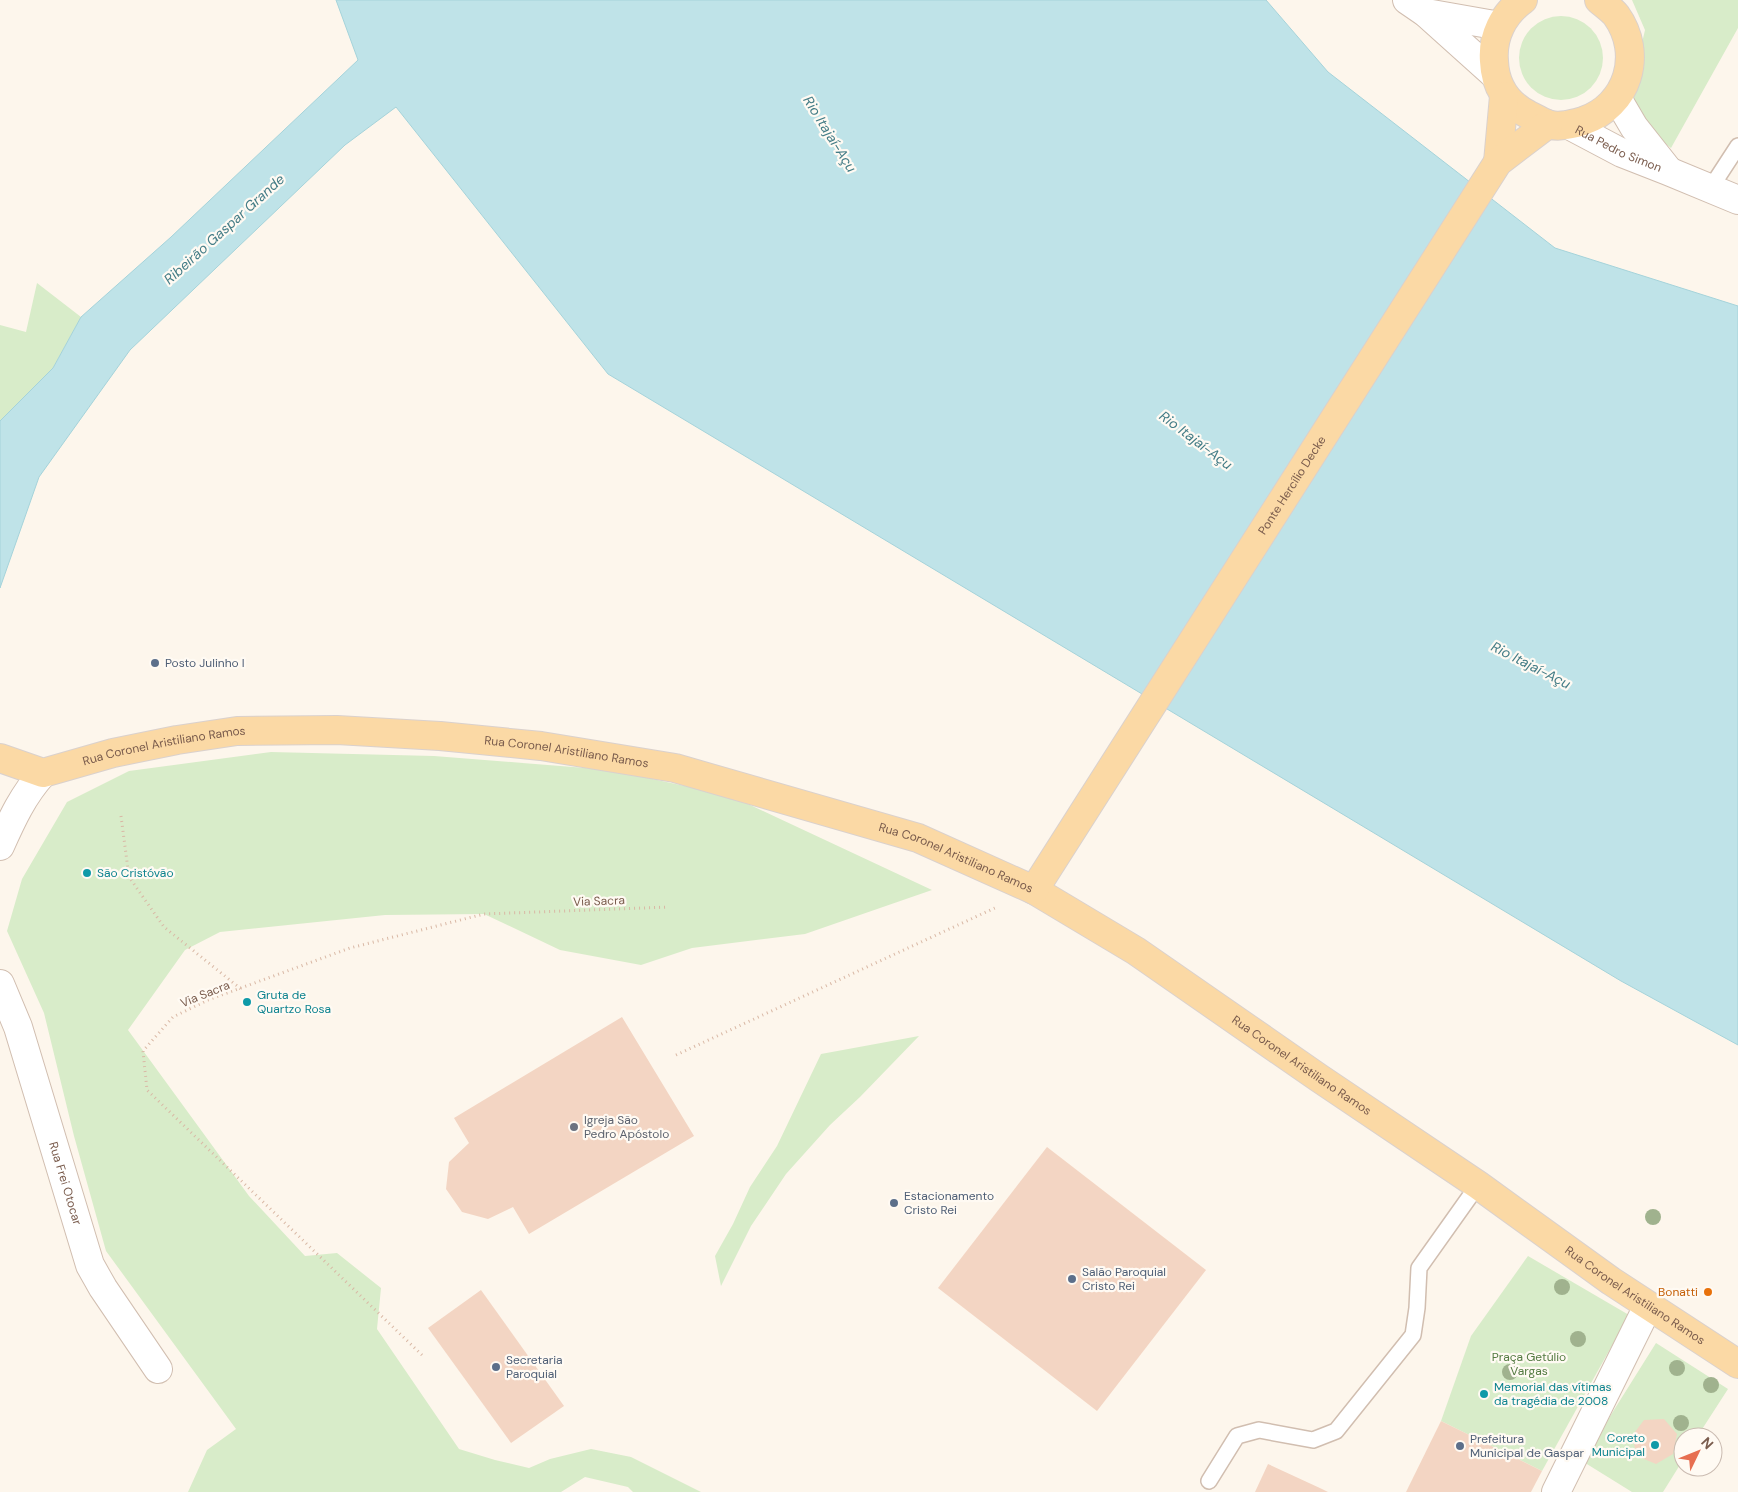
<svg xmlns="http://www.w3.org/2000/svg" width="1738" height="1492" viewBox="0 0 1738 1492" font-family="'DM Sans',sans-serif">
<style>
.green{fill:#d8ecc9}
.water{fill:#bfe3e8;stroke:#a5d3da}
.building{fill:#f3d5c3}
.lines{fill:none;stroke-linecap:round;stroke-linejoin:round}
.service-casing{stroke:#d1beb0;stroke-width:18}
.minor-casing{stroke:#d1beb0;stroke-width:30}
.tertiary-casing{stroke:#d1beb0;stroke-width:30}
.primary-casing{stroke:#dad1cd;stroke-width:30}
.path{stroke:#d9b8a5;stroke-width:3;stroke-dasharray:1 4;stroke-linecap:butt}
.service{stroke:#fff;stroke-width:15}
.minor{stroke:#fff;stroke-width:28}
.tertiary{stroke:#fff;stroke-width:28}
.primary{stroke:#fbd9a5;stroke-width:28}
.tree{fill:#a0b28e}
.service-dot{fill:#5c6f8a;stroke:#fffaf3;stroke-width:2}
.culture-dot{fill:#0f9aa8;stroke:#fffaf3;stroke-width:2}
.worship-dot{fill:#6b7280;stroke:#fffaf3;stroke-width:2}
.food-dot{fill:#e8710a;stroke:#fffaf3;stroke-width:2}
.labels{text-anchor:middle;stroke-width:4.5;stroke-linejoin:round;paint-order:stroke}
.street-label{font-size:12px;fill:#7a5c4d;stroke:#fffaf3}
.service-label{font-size:12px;fill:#4e5e75;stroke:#fffaf3;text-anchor:start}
.culture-label{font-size:12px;fill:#0d838f;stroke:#fffaf3;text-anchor:start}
.worship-label{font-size:12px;fill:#5b616d;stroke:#fffaf3;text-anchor:start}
.food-label{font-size:12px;fill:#c56008;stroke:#fffaf3;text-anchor:end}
.park-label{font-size:12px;fill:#537a41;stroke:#fffaf3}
.water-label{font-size:14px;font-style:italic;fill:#437c86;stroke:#fffaf3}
</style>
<rect width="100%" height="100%" fill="#fdf6ec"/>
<!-- green -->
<g class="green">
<path d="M1632,0H1738V28L1671,148L1626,111L1645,30Z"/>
<circle cx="1561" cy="58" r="42"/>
<path d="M37,283L81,317L53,368L0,421V325L26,332Z"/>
<path d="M271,752L434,756L611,770L731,796L932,890L805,934L692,948L641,965L560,950L484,914L385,915L220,932L185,950L128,1030L249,1196L305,1256L337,1253L381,1288L377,1329L459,1449L495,1460L529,1468L550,1459L591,1449L631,1457L701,1492H633L628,1487L585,1477L561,1492H188L207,1450L236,1429L106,1251L74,1136L44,1013L7,931L22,879L67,802L129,771Z"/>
<path d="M919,1036L860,1097L830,1125L786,1174L751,1226L721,1286L715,1256L733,1224L750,1187L777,1146L821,1054Z"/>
<path d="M1528,1256L1629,1315L1542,1471L1441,1421L1471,1336Z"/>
<path d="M1656,1343L1728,1389L1697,1437H1683V1460L1663,1492H1632L1582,1461Z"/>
</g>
<!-- water -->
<path class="water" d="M336,0H1266L1328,72L1555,248L1738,306V1045L1621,981L608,374L396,107L345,145L130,350L39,477L0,588V421L53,368L81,317L171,237L358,60Z"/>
<!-- building -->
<g class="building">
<path d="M622,1017L694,1136L529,1234L513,1207L488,1219L462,1212L446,1189L449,1162L469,1143L454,1118Z"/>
<path d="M1047,1147L1206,1270L1097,1411L938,1288Z"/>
<path d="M481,1290L564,1406L511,1443L428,1328Z"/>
<path d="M1664,1419L1677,1434L1673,1454L1656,1464L1637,1456L1632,1436L1644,1420Z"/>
<path d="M1441,1421L1542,1471L1531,1492H1406Z"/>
<path d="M1268,1464L1322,1489L1328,1492H1255Z"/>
</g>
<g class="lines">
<defs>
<g id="service">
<path d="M1710,189L1738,146"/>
<path d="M1209,1481L1237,1436L1259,1430L1313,1440L1336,1431L1413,1335L1417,1308L1419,1268L1478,1185"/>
</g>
<g id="minor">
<path id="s1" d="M0,984L18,1027L90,1265L103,1288L158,1369"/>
</g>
<g id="tertiary">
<path d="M1407,0L1426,13L1495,75"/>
<path d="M1426,13L1500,26"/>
<path d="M1617,98L1634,127L1668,170"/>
<path id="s2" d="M1569,125L1622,153L1668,171L1738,200"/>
<path d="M0,846C12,819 23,795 43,773"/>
<path d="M1556,1492L1648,1306"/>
</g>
<g id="primary">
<path d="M1523,0C1503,14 1492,37 1494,61C1495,86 1507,104 1529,115C1536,118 1543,123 1550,125C1562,127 1572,124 1583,121C1628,106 1644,54 1616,15C1612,10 1605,5 1599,0"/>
<path d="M1498,162L1504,96"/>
<path id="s3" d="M0,758L43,773L113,753L177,740L237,731L337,730L440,736L541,746L675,768L918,838L1034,890L1136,951L1319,1078L1478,1185L1611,1281L1738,1364"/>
<path id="s4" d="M1034,890L1498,162L1548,124"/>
</g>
</defs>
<!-- service casing -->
<use href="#service" class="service-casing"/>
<!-- minor casing -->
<use href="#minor" class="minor-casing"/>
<!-- tertiary casing -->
<use href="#tertiary" class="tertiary-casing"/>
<!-- primary casing -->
<use href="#primary" class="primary-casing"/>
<!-- path -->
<g class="path">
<path d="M121,816L129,877L164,927L241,989"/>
<path d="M676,1055L997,907"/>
<path d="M422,1355L147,1090L143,1051L173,1017L208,1000L350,948L484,914L669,907"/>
</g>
<!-- service -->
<use href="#service" class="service"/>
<!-- minor -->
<use href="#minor" class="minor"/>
<!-- tertiary -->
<use href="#tertiary" class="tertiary"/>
<!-- primary -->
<use href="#primary" class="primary"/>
</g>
<!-- trees -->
<g class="tree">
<circle cx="1653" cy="1217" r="8"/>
<circle cx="1562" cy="1287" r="8"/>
<circle cx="1578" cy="1339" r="8"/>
<circle cx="1677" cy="1368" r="8"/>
<circle cx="1510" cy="1372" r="8"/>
<circle cx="1711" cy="1385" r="8"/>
<circle cx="1681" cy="1423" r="8"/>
</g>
<!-- markers -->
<g class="service-dot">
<circle cx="155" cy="663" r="5"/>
<circle cx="894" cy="1203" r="5"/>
<circle cx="1072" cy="1279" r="5"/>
<circle cx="496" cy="1367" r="5"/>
<circle cx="1460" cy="1446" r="5"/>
</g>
<g class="culture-dot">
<circle cx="87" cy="873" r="5"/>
<circle cx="247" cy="1002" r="5"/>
<circle cx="1484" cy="1394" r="5"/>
<circle cx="1655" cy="1445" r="5"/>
</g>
<circle class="worship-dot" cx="574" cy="1127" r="5"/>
<circle class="food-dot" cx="1708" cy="1292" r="5"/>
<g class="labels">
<!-- street labels -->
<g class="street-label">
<text dy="4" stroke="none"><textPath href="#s2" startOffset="55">Rua Pedro Simon</textPath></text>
<text dy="4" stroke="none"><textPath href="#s4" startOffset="480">Ponte Hercílio Decke</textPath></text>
<text dy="4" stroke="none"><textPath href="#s3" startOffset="170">Rua Coronel Aristiliano Ramos</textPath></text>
<text dy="4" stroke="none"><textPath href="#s3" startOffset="575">Rua Coronel Aristiliano Ramos</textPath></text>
<text dy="4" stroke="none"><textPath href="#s3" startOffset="980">Rua Coronel Aristiliano Ramos</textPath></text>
<text transform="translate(599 901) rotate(-2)" y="4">Via Sacra</text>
<text transform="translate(205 994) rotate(-22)" y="4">Via Sacra</text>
<text dy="4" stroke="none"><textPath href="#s3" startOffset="1385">Rua Coronel Aristiliano Ramos</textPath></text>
<text dy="4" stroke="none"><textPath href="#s1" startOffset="210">Rua Frei Otocar</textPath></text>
<text dy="4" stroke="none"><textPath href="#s3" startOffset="1790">Rua Coronel Aristiliano Ramos</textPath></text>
</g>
<!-- service labels -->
<g class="service-label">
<text x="165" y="667">Posto Julinho I</text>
<text x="904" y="1200">Estacionamento<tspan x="904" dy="14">Cristo Rei</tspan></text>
<text x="1082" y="1276">Salão Paroquial<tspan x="1082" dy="14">Cristo Rei</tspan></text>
<text x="506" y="1364">Secretaria<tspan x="506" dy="14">Paroquial</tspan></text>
<text x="1470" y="1443">Prefeitura<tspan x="1470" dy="14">Municipal de Gaspar</tspan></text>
</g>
<!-- culture labels -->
<g class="culture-label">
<text x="97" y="877">São Cristóvão</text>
<text x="257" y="999">Gruta de<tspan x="257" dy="14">Quartzo Rosa</tspan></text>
<text x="1494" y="1391">Memorial das vítimas<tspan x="1494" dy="14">da tragédia de 2008</tspan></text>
<text x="1645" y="1442" text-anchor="end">Coreto<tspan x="1645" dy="14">Municipal</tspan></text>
</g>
<!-- worship labels -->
<g class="worship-label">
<text x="584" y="1124">Igreja São<tspan x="584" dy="14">Pedro Apóstolo</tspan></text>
</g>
<!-- food labels -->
<g class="food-label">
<text x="1698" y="1296">Bonatti</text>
</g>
<!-- park labels -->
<g class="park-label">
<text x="1529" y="1361">Praça Getúlio<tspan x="1529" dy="14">Vargas</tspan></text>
</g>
<!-- water labels -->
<g class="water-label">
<text transform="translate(830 134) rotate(58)" y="5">Rio Itajaí-Açu</text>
<text transform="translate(224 229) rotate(-42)" y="5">Ribeirão Gaspar Grande</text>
<text transform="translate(1196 440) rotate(37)" y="5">Rio Itajaí-Açu</text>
<text transform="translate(1531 665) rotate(27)" y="5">Rio Itajaí-Açu</text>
</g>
</g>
<!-- north arrow -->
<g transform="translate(1698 1452) rotate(47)"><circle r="24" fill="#fffaf3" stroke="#cabbb1"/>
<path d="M0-4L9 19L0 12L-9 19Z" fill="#e76f51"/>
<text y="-8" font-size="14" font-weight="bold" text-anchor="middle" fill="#7a5c4d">N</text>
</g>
</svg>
